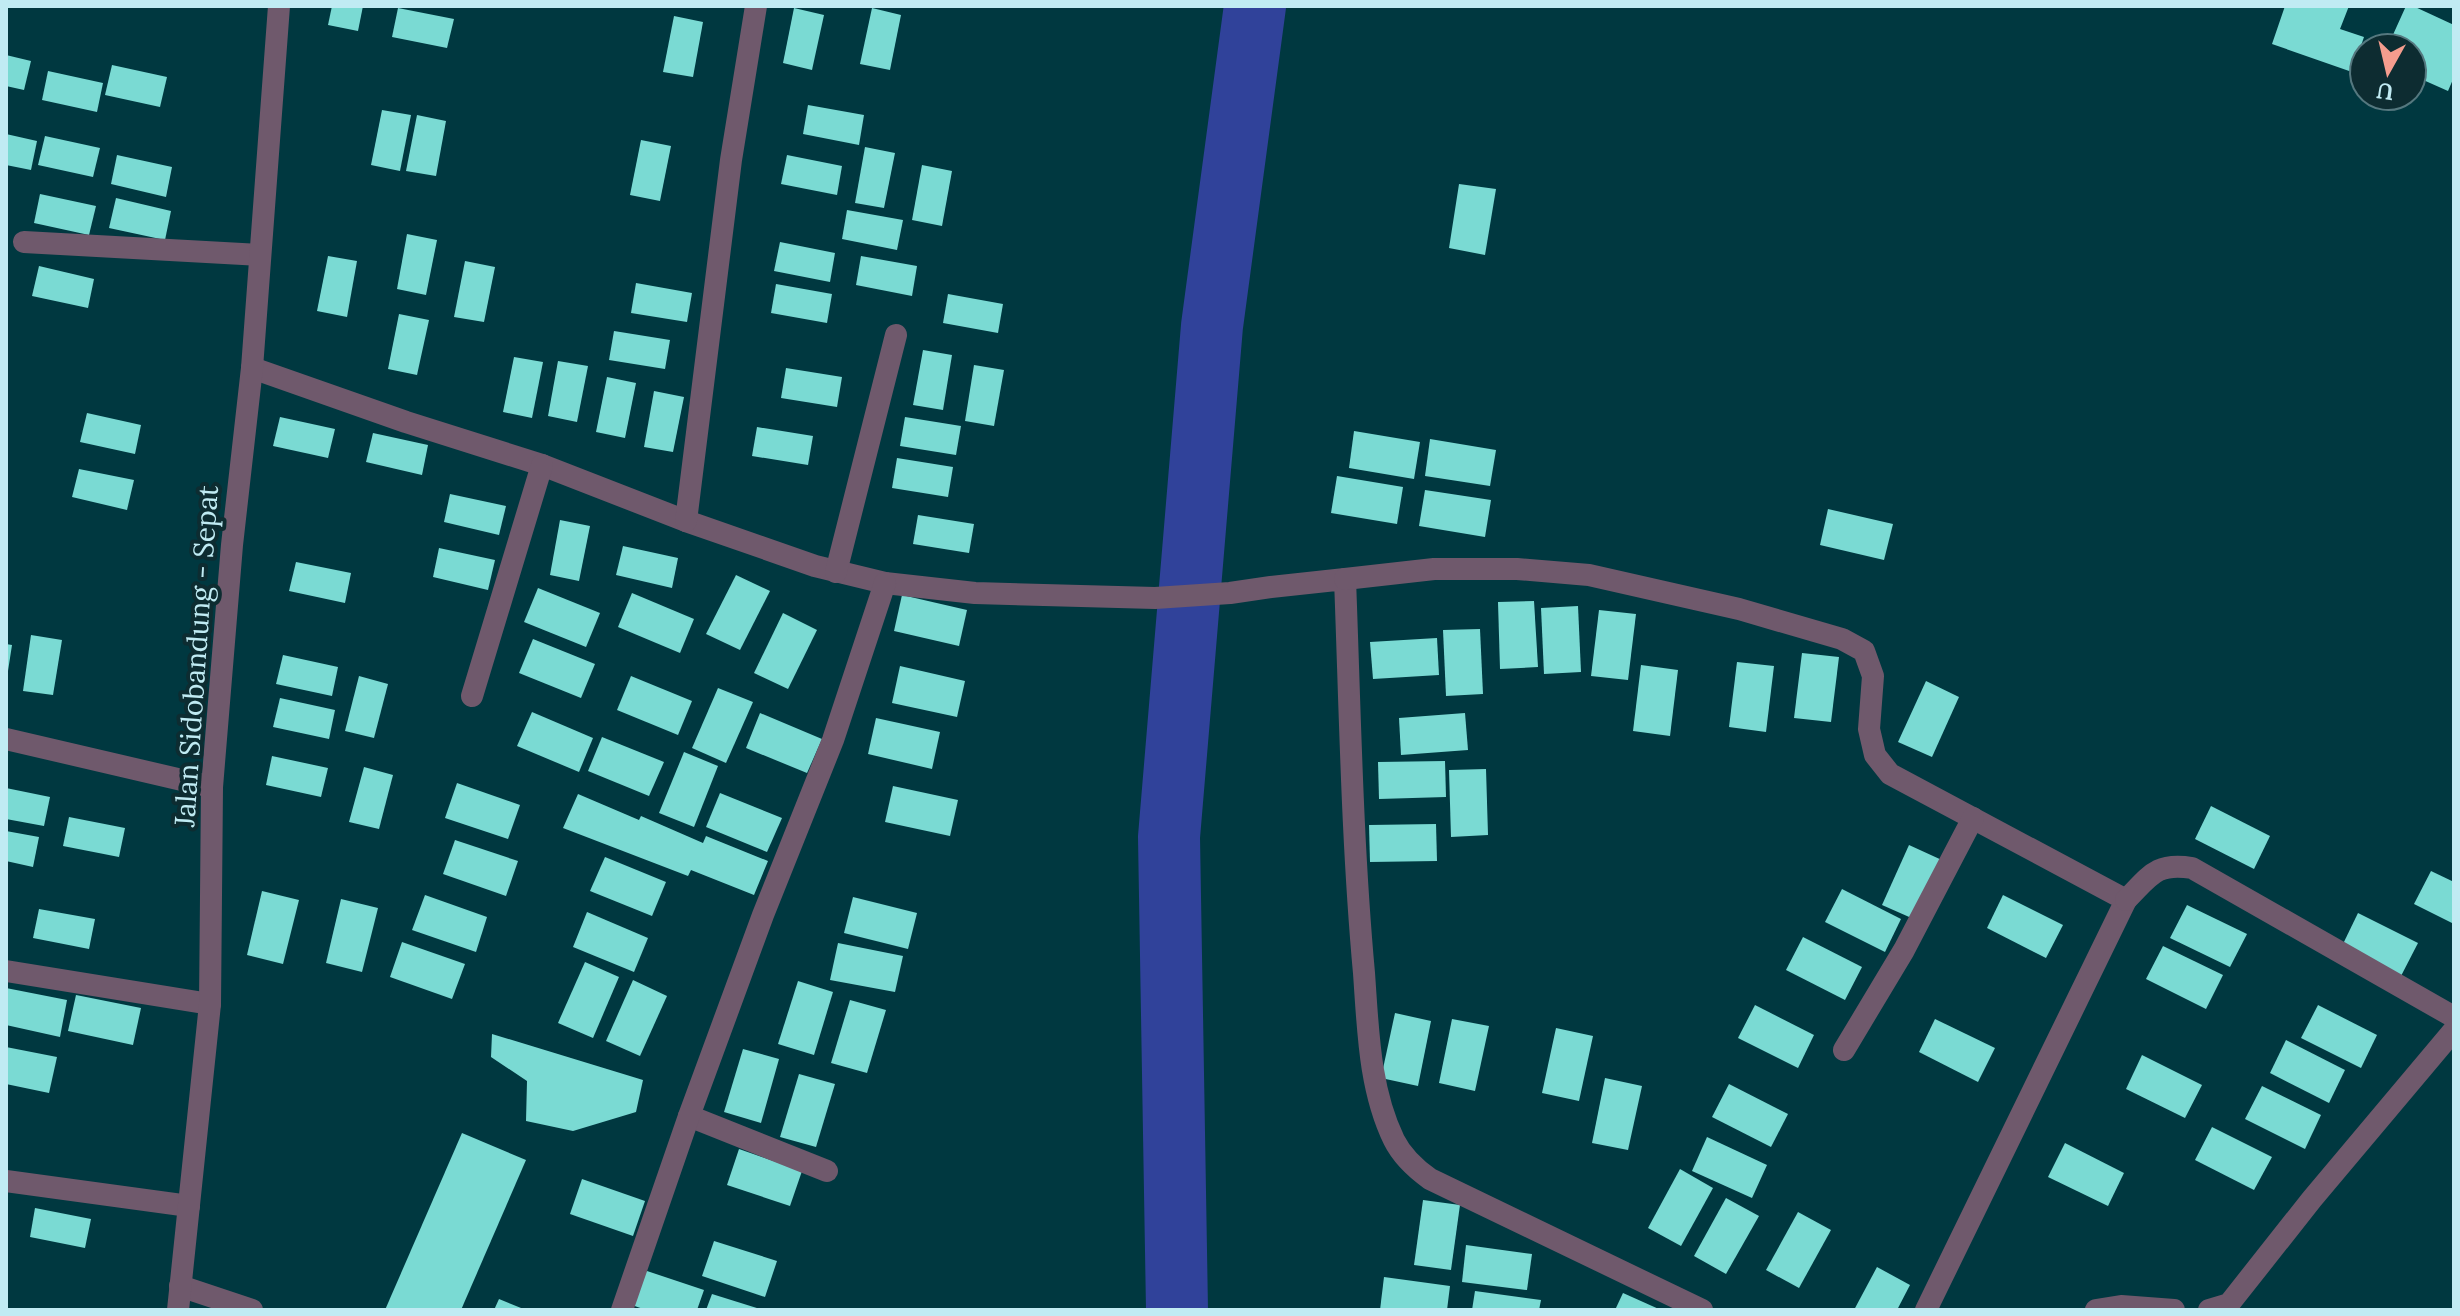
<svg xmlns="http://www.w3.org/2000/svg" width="2460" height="1316" viewBox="0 0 2460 1316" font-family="Lora,serif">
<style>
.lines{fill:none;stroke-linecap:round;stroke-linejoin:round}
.river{stroke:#30429a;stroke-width:62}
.building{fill:#7adad3}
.minor{stroke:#6f596c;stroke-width:22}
.tertiary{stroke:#6f596c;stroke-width:22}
.labels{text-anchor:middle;stroke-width:8;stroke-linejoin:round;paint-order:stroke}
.street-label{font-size:28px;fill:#c0ebf3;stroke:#0d2c31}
</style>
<rect width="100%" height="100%" fill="#003840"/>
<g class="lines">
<!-- river -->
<path class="river" d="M1177,1310L1169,837L1212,326L1255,6"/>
</g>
<!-- building -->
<g class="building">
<path d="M332,6H363L358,31L328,25Z"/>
<path d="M2285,6H2349L2340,29L2364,37L2352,72L2272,44Z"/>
<path d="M2406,6H2413L2454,25V77L2448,91L2412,75V48H2387Z"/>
<path d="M398,8L454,19L447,48L392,37Z"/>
<path d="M794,8L824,15L812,70L783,63Z"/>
<path d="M872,8L901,15L890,70L860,64Z"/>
<path d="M674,16L703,22L693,77L663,72Z"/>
<path d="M6,55L31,61L24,90L6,86Z"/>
<path d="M112,65L167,77L160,107L105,95Z"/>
<path d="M48,71L103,83L97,112L42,100Z"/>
<path d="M808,105L864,115L859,145L803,134Z"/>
<path d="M382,110L411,115L400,171L371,165Z"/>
<path d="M417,115L446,121L436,176L406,171Z"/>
<path d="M6,134L37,141L31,170L6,165Z"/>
<path d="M45,136L100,148L93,177L38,165Z"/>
<path d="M641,140L671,146L660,201L630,195Z"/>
<path d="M865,147L895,153L884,208L855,203Z"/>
<path d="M117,155L172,167L166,197L111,184Z"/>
<path d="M787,155L842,166L837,195L781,184Z"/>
<path d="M922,165L952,171L942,226L912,220Z"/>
<path d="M1459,184L1496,189L1485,255L1449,248Z"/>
<path d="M40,194L96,206L89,235L34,223Z"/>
<path d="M116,198L171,211L165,240L109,228Z"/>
<path d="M847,210L903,220L897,250L842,239Z"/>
<path d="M407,234L437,240L426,295L397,289Z"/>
<path d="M780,242L835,253L830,282L774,271Z"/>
<path d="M328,256L357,261L347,317L317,311Z"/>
<path d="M861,256L917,266L912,296L856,285Z"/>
<path d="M465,261L495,267L484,322L454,317Z"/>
<path d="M39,266L94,279L88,308L32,296Z"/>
<path d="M636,283L692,293L687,322L631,313Z"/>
<path d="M776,284L832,294L827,323L771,313Z"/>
<path d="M948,294L1003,304L998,333L943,323Z"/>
<path d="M399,314L429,320L417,375L388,369Z"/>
<path d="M614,331L670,340L665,369L609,360Z"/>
<path d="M923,350L952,355L943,410L913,405Z"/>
<path d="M514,357L543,362L532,418L503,412Z"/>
<path d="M558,361L588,366L577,422L548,416Z"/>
<path d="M974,365L1004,370L994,426L965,421Z"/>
<path d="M786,368L842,377L837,407L781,398Z"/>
<path d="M607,377L636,383L625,438L596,432Z"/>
<path d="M654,391L684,397L673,452L644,447Z"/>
<path d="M87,413L141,425L135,454L80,442Z"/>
<path d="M280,417L335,429L328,458L273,446Z"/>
<path d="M905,417L961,426L956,455L900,446Z"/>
<path d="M757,427L813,436L808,465L752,456Z"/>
<path d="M1354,431L1420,442L1414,479L1349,468Z"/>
<path d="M373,433L428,445L422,475L366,462Z"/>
<path d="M1430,439L1496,450L1490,486L1425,476Z"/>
<path d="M897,458L953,467L948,497L892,488Z"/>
<path d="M79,469L134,480L127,510L72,497Z"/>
<path d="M1337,476L1403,487L1397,524L1331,513Z"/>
<path d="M1425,490L1491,500L1485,537L1419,526Z"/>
<path d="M450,494L506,506L499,535L444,522Z"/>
<path d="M1828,509L1893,524L1884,560L1820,545Z"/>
<path d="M918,515L974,524L969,553L913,544Z"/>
<path d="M560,520L590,526L579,581L550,575Z"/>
<path d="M623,546L678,558L672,588L616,575Z"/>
<path d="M439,548L495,560L488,590L433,577Z"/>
<path d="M296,562L351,573L345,603L289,591Z"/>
<path d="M736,575L770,591L740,650L706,634Z"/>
<path d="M538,588L600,613L586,647L524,622Z"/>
<path d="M632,593L694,619L680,653L618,627Z"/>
<path d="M902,595L967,610L959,646L894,631Z"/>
<path d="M1534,601L1538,667L1500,669L1498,602Z"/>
<path d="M1578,606L1581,672L1544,674L1541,608Z"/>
<path d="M1599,610L1636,614L1628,680L1591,676Z"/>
<path d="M783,613L817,630L788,689L754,673Z"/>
<path d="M1480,629L1483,694L1446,696L1443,630Z"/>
<path d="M31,635L62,640L53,695L23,691Z"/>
<path d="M1437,638L1439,675L1373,679L1370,642Z"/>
<path d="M533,639L595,664L581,698L519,673Z"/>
<path d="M6,644L12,645L8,671H6Z"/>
<path d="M1802,653L1839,657L1831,722L1794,718Z"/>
<path d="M283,655L338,667L332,696L276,684Z"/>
<path d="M1737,662L1774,666L1766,732L1729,727Z"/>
<path d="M1641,665L1678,670L1670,736L1633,731Z"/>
<path d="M900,666L965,681L957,717L892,703Z"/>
<path d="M359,676L388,684L374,738L345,731Z"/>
<path d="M631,676L692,701L678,735L617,710Z"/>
<path d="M1926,681L1959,697L1932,757L1898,742Z"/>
<path d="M718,688L753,702L726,763L692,748Z"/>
<path d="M280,698L335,710L329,739L273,727Z"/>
<path d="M532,712L593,738L579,772L517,746Z"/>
<path d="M760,713L822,739L807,773L746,748Z"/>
<path d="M1465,713L1468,750L1401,755L1399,718Z"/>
<path d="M876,718L940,732L932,769L868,754Z"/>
<path d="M602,737L664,762L649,796L588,771Z"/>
<path d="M684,752L718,766L694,827L659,813Z"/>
<path d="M272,756L328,768L321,797L266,785Z"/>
<path d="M1445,761L1446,797L1379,799L1378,762Z"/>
<path d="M364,767L393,775L379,829L349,822Z"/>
<path d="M1486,769L1488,835L1451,837L1449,770Z"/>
<path d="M457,783L520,805L508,839L445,818Z"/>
<path d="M893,786L958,800L950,836L885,822Z"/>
<path d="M6,788L50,797L44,826L6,819Z"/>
<path d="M720,793L782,818L767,852L706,827Z"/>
<path d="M578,794L639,820L641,816L703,843L706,836L768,861L754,895L691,870L688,876L563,828Z"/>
<path d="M2211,806L2270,836L2254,869L2195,839Z"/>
<path d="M69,817L125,828L119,857L63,846Z"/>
<path d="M1436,824L1437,861L1370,862L1369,825Z"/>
<path d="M6,831L39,837L33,867L6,861Z"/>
<path d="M455,840L518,861L506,896L443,874Z"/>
<path d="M1909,845L1944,861L1916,920L1882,905Z"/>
<path d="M605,857L666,882L652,916L590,891Z"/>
<path d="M2431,871L2454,882V924L2414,904Z"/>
<path d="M1842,889L1901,919L1885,952L1825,922Z"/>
<path d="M262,891L299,900L283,964L247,955Z"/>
<path d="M425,895L487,917L476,952L412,930Z"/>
<path d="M2003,895L2063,925L2046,958L1987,928Z"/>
<path d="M853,897L917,913L908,949L844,933Z"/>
<path d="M341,899L378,908L362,972L326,963Z"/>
<path d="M2187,905L2247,934L2230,967L2170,938Z"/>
<path d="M39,909L95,919L89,949L33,938Z"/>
<path d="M587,912L648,938L634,972L573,947Z"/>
<path d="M2358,913L2418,943L2401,976L2342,946Z"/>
<path d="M1803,937L1862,967L1845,1000L1786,970Z"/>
<path d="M402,942L465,964L452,999L390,977Z"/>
<path d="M838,943L903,956L895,992L830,980Z"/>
<path d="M2163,946L2223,975L2206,1009L2146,979Z"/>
<path d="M585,962L619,977L593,1038L558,1023Z"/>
<path d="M633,980L667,996L640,1056L606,1041Z"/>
<path d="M798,981L833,992L814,1055L778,1044Z"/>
<path d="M6,988L67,1000L60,1037L6,1025Z"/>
<path d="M76,995L141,1008L133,1045L68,1031Z"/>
<path d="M850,1000L886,1010L867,1073L831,1063Z"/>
<path d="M1755,1005L1814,1035L1798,1068L1738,1038Z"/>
<path d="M2318,1005L2377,1035L2361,1068L2301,1038Z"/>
<path d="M1395,1013L1431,1021L1418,1086L1381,1078Z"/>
<path d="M1452,1019L1489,1026L1475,1091L1439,1083Z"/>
<path d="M1935,1019L1995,1048L1978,1082L1919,1052Z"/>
<path d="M1556,1028L1593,1036L1579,1101L1542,1093Z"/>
<path d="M492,1034L643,1080L636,1112L573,1131L526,1121L527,1081L491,1057Z"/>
<path d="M2286,1040L2345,1070L2329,1103L2270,1073Z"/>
<path d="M6,1047L57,1057L49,1093L6,1084Z"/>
<path d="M743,1049L779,1059L761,1123L724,1112Z"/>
<path d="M2142,1055L2202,1085L2185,1118L2126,1089Z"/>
<path d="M799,1074L835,1084L816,1147L780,1137Z"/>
<path d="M1605,1078L1642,1086L1628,1150L1592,1143Z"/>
<path d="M1729,1084L1788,1114L1771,1147L1712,1117Z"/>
<path d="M2262,1086L2321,1115L2305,1149L2245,1119Z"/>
<path d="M2212,1127L2272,1157L2254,1190L2195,1160Z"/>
<path d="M462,1133L526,1160L461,1310H385Z"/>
<path d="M1707,1137L1767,1165L1752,1198L1692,1171Z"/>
<path d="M2065,1143L2124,1173L2108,1206L2048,1177Z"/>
<path d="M739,1149L802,1171L790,1206L727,1185Z"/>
<path d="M1680,1169L1713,1188L1681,1246L1648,1228Z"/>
<path d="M582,1179L645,1201L633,1236L570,1214Z"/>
<path d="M1726,1198L1759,1216L1726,1274L1694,1256Z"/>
<path d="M1423,1200L1460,1205L1451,1270L1414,1265Z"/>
<path d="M35,1208L91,1219L85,1248L30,1237Z"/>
<path d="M1798,1212L1831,1230L1799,1288L1766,1270Z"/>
<path d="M714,1241L777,1261L765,1297L702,1276Z"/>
<path d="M1466,1245L1532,1254L1527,1290L1462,1282Z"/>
<path d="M1877,1267L1910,1285L1897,1310H1854Z"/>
<path d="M641,1269L704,1290L697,1310H646L629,1304Z"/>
<path d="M1384,1277L1450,1286L1447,1310H1380Z"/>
<path d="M1475,1291L1541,1300L1539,1310H1472Z"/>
<path d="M1623,1293L1661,1310H1615Z"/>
<path d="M712,1294L760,1309V1310H706Z"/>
<path d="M499,1299L526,1310H494Z"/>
</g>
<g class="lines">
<!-- minor -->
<g class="minor">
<path d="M24,242L259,255"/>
<path d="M252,368L406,422L542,465L686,521L815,566L885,583L975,593L1155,598L1230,593L1271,587L1345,579C1350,711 1352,842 1364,973C1368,1028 1369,1089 1394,1140C1402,1156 1416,1169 1430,1179L1702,1310"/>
<path d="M686,521L731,160L756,6"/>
<path d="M836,572L896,335"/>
<path d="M1345,579L1434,569H1517L1589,575L1739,609L1842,639L1864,651L1873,676L1869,729L1875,755L1890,774L2126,900L1926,1310"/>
<path d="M472,696L542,465"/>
<path d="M6,739L212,787"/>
<path d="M2126,900C2150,876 2156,862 2192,868L2454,1017"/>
<path d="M6,971L210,1004"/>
<path d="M1844,1050L1904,950L1973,818"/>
<path d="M689,1116L827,1171"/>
<path d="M6,1181L189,1206"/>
<path d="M180,1286L252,1310"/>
<path d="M622,1310L689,1116L763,915L833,740L885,583"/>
<path d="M2096,1310L2121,1306L2174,1310"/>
<path d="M2209,1310L2229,1304L2312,1199L2454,1030"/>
</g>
<!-- tertiary -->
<path class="tertiary" d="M178,1310L210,1004L212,787L232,545L252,368L279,6"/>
</g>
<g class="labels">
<!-- street labels -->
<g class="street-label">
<text transform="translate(196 656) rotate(-86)" y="10">Jalan Sidobandung - Sepat</text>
</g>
</g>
<!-- border -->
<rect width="2460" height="1316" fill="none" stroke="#c0ebf3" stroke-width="16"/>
<!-- north arrow -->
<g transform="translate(2388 72) rotate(188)"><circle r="38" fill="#0d2c31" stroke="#55787f" stroke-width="2"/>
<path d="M0-6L14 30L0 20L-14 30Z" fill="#f59d8e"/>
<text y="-12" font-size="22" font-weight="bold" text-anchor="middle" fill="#c0ebf3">U</text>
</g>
</svg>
